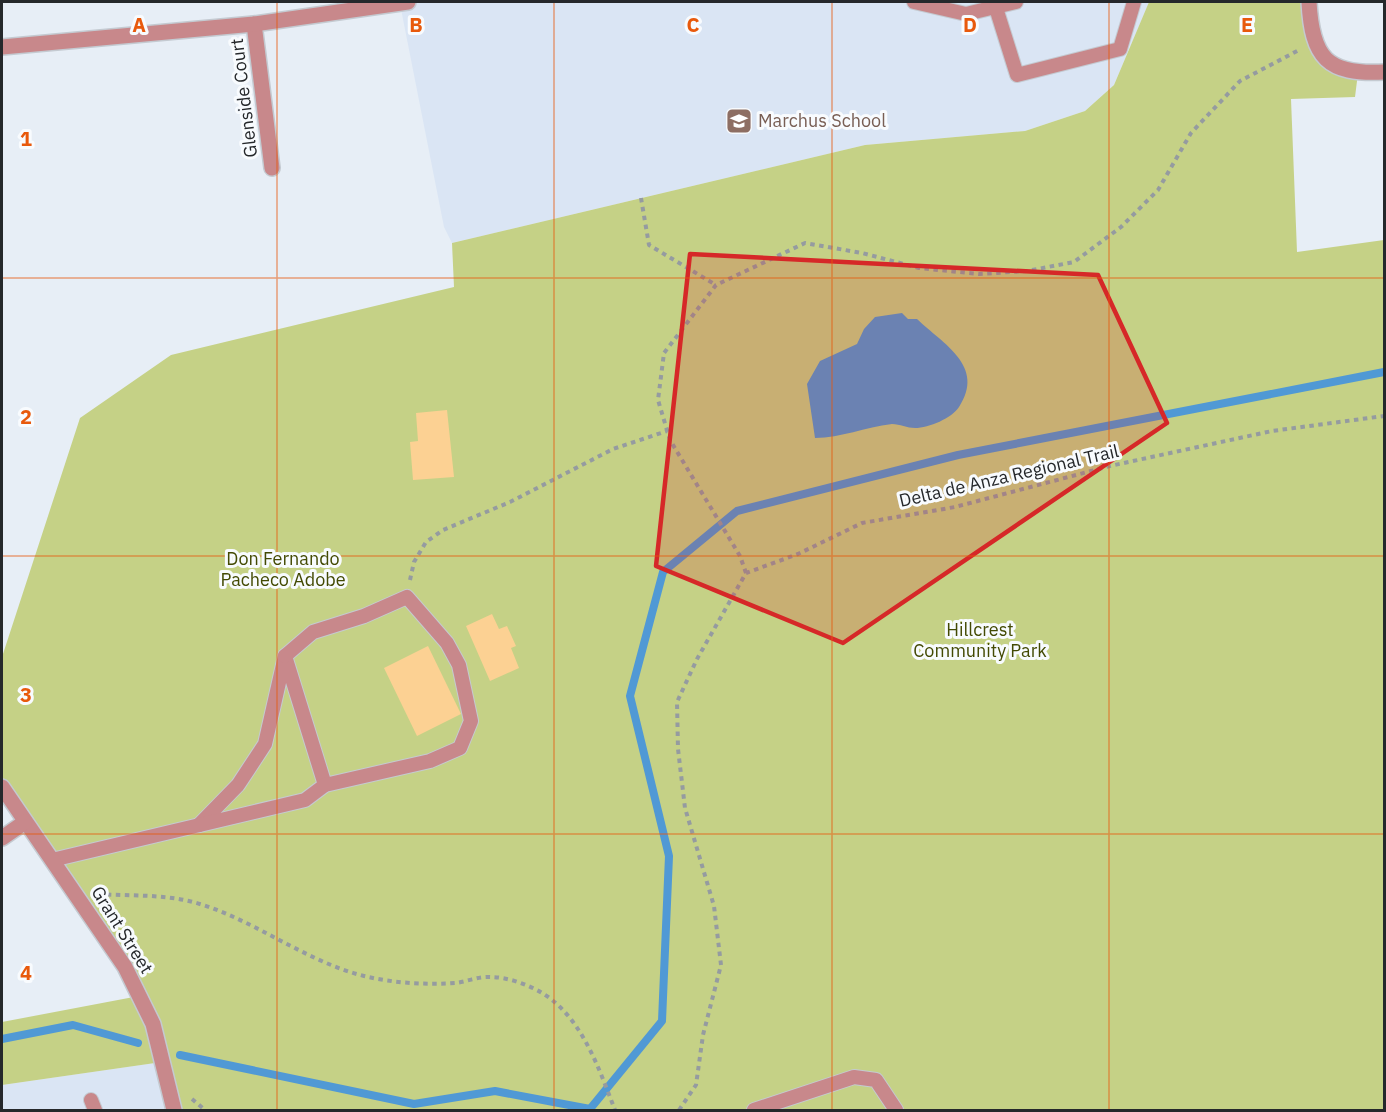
<svg xmlns="http://www.w3.org/2000/svg" width="1386" height="1112" viewBox="0 0 1386 1112" font-family="'IBM Plex Sans',sans-serif">
<style>
.built{fill:#dae5f4}
.green{fill:#c5d186}
.water{fill:#5099d5}
.lines{fill:none;stroke-linecap:round;stroke-linejoin:round}
.stream{stroke:#5099d5;stroke-width:8}
.building{fill:#fcd193}
.lane-casing{stroke:#c4cad1;stroke-width:16}
.street-casing{stroke:#c4cad1;stroke-width:18}
.path{stroke:#959ba0;stroke-width:4;stroke-dasharray:4.5 4.5;stroke-linecap:butt}
.lane{stroke:#c8888b;stroke-width:14}
.street{stroke:#c8888b;stroke-width:15}
.marked{fill:#d62828;fill-opacity:0.2;stroke:#d62828;stroke-width:4.5;stroke-linejoin:round}
.grid{fill:none;stroke:#e8590c;stroke-width:1.5;stroke-opacity:0.55}
.labels{text-anchor:middle;stroke-width:6;stroke-linejoin:round;paint-order:stroke}
.street-label{font-size:18px;fill:#25282b;stroke:#f8fbfe}
.education-label{font-size:18px;fill:#785e54;stroke:#f8fbfe;text-anchor:start}
.park-label{font-size:18px;fill:#434a03;stroke:#f8fbfe}
.grid-label{font-size:20px;text-anchor:middle;font-weight:bold;fill:#e8590c;stroke:#f8fbfe;stroke-width:6;stroke-linejoin:round;paint-order:stroke}
</style>
<rect width="100%" height="100%" fill="#e7eef6"/>
<!-- built -->
<g class="built">
<path d="M408,2H1149L1114,85L1085,111L1025,131L865,145L452,243L444,227L400,4Z"/>
<path d="M162,1062L174,1110H2V1085Z"/>
</g>
<!-- green -->
<path class="green" d="M1149,2H1309L1320,53L1358,73L1355,97L1291,99L1297,252L1384,240V1110H174L162,1062L2,1085V1022L139,996L2,787V657L80,418L171,355L454,287L452,243L865,145L1025,131L1085,111L1114,85Z"/>
<!-- water -->
<path class="water" d="M902,313L908,319H917C943,344 986,366 959,407C952,418 929,428 915,428C907,428 900,424 892,424C865,427 841,438 815,438L807,384L820,361L857,344L864,329L875,317Z"/>
<g class="lines">
<!-- stream -->
<g class="stream">
<path d="M2,1039L73,1025L138,1043"/>
<path d="M180,1055L414,1104L495,1091L590,1109L662,1021L669,856L630,696L663,572L737,511L958,455L1384,372"/>
</g>
</g>
<!-- building -->
<g class="building">
<path d="M447,410L454,477L413,480L410,442L418,441L416,413Z"/>
<path d="M492,614L499,629L507,626L516,646L511,648L519,668L490,681L466,626Z"/>
<path d="M428,646L461,714L417,736L384,668Z"/>
</g>
<g class="lines">
<defs>
<g id="lane">
<path d="M914,2L966,14L1016,2"/>
<path d="M996,8L1017,75L1120,49L1134,2"/>
<path d="M199,825L238,785L265,744L285,656L325,785"/>
<path d="M52,860L305,800L325,785L430,761L460,748L471,721L459,665L447,643L407,597L364,616L313,632L285,656"/>
<path d="M91,1100L95,1110"/>
<path d="M754,1110L854,1077L876,1080L896,1110"/>
</g>
<g id="street">
<path d="M1309,2C1312,58 1327,75 1384,72"/>
<path d="M254,24L272,168"/>
<path d="M2,47L254,24L408,2"/>
<path d="M2,787L125,967L153,1024L174,1110"/>
<path d="M2,838L25,822"/>
</g>
</defs>
<!-- lane casing -->
<use href="#lane" class="lane-casing"/>
<!-- street casing -->
<use href="#street" class="street-casing"/>
<!-- path -->
<g class="path">
<path d="M641,198L649,245L716,285"/>
<path d="M746,573L740,556L670,440L658,400L664,353L716,285L805,243L862,253L919,268L979,274L1027,271L1074,262L1121,227L1158,190L1191,133L1240,81L1299,50"/>
<path d="M410,580L414,562L426,542L443,530L510,502L613,449L667,431"/>
<path d="M98,894C129,896 162,894 193,902C252,918 304,961 364,976C393,983 425,985 455,983C466,982 479,976 490,977C507,977 527,984 542,993C582,1017 599,1069 615,1110"/>
<path d="M192,1099L205,1110"/>
<path d="M679,1110L696,1085L703,1035L721,965L714,906L685,808L678,749L677,702L697,659L746,573L798,554L862,523L955,507L1110,466L1272,431L1384,416"/>
</g>
<!-- lane -->
<use href="#lane" class="lane"/>
<!-- street -->
<use href="#street" class="street"/>
</g>
<!-- marked area -->
<path class="marked" d="M690,254L1098,275L1167,423L843,643L656,566Z"/>
<!-- grid -->
<path class="grid" d="M277,2V1110M554,2V1110M832,2V1110M1109,2V1110M2,278H1384M2,556H1384M2,834H1384"/>
<!-- icons -->
<defs>
<symbol id="school-square" viewBox="-11 -11 22 22"><rect x="-9" y="-9" width="18" height="18" rx="4" fill="#8d6e63" stroke="#f8fbfe"/><path d="M0-5L7-2L0 1L-7-2ZM-4 1L0 2.5L4 1V4Q0 6-4 4Z" fill="#fff"/></symbol>
</defs>
<g fill-rule="evenodd">
<use href="#school-square" x="724" y="106" width="30" height="30"/>
</g>
<g class="labels">
<!-- street labels -->
<g class="street-label">
<text transform="translate(244 98) rotate(-97)" y="6">Glenside Court</text>
<text transform="translate(1009 476) rotate(-13)" y="6">Delta de Anza Regional Trail</text>
<text transform="translate(122 930) rotate(58)" y="6">Grant Street</text>
</g>
<!-- education labels -->
<g class="education-label">
<text x="758" y="127">Marchus School</text>
</g>
<!-- park labels -->
<g class="park-label">
<text x="283" y="565">Don Fernando<tspan x="283" dy="21">Pacheco Adobe</tspan></text>
<text x="980" y="636">Hillcrest<tspan x="980" dy="21">Community Park</tspan></text>
</g>
</g>
<g class="grid-label">
<text x="139" y="32">A</text>
<text x="416" y="32">B</text>
<text x="693" y="32">C</text>
<text x="970" y="32">D</text>
<text x="1247" y="32">E</text>
<text x="26" y="146">1</text>
<text x="26" y="424">2</text>
<text x="26" y="702">3</text>
<text x="26" y="980">4</text>
</g>
<!-- border -->
<rect width="1386" height="1112" fill="none" stroke="#25282b" stroke-width="6"/>
</svg>
